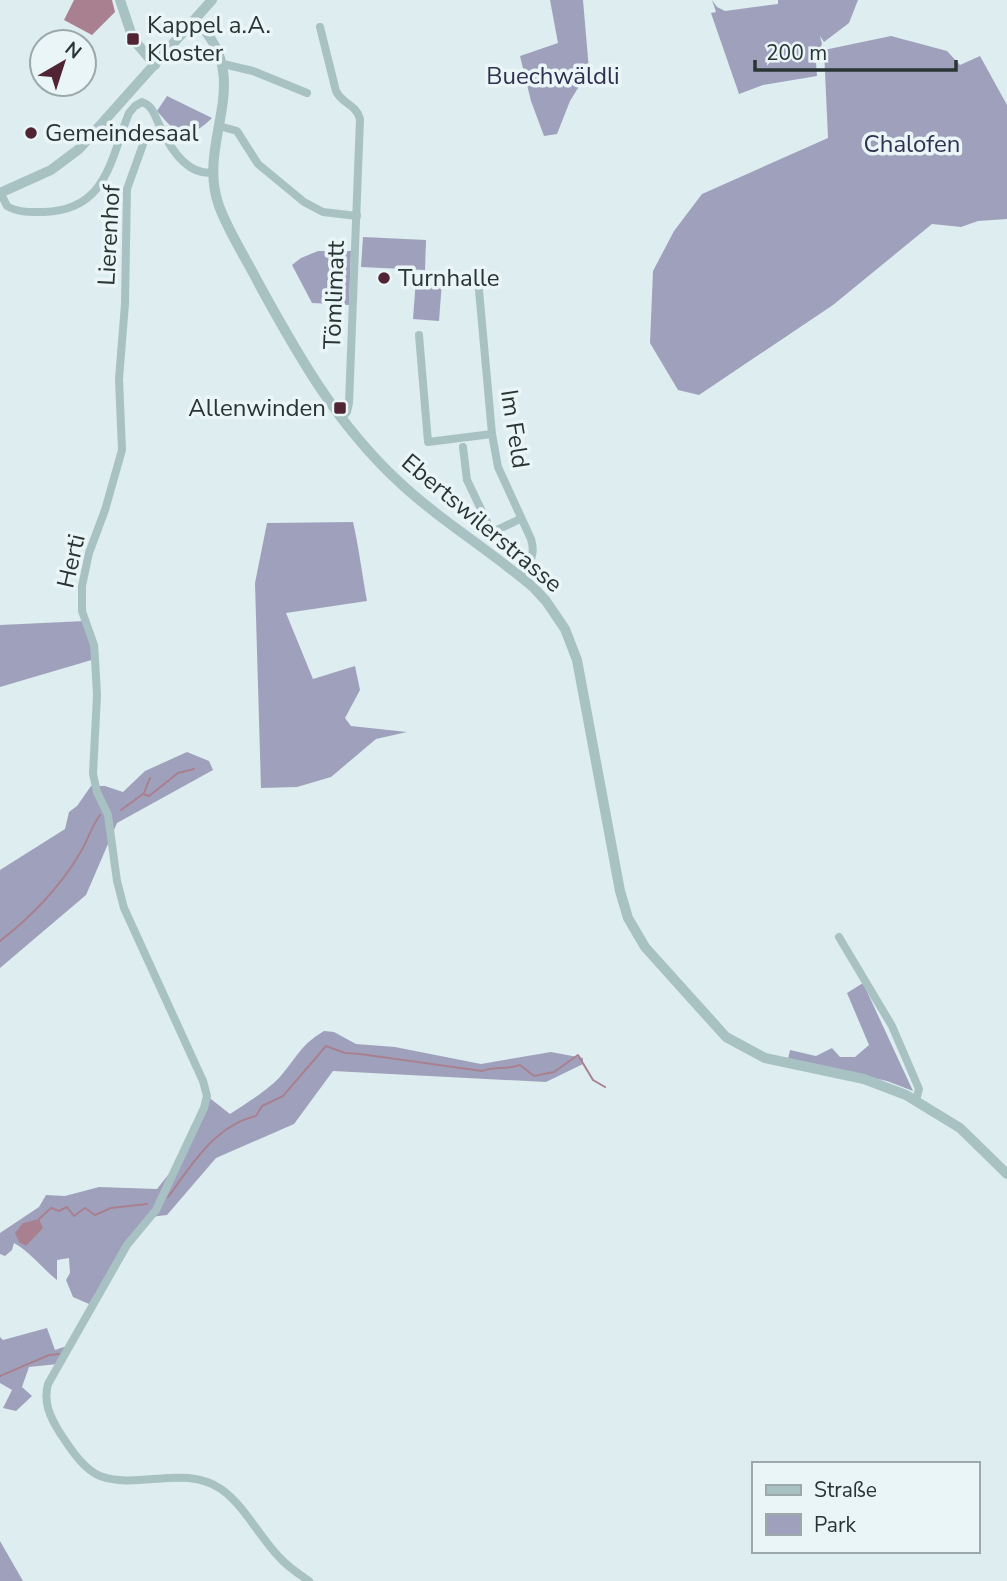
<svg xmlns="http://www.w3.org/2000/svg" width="1007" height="1581" viewBox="0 0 1007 1581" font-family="'Nunito Sans',sans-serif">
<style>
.green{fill:#9fa1bc}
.water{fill:#a9808f}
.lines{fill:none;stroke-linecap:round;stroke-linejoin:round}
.stream{stroke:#a9808f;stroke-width:2}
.minor{stroke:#a8c2c3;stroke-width:8}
.tertiary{stroke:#a8c2c3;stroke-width:10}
.poi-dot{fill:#512433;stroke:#e9f5f7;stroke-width:2.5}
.labels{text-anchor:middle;stroke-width:7;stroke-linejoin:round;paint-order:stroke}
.poi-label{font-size:24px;fill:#293533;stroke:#e9f5f7;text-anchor:start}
.park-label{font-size:24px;fill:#303150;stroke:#e9f5f7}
.street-label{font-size:24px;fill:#293533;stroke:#e9f5f7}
</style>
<rect width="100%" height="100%" fill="#deedef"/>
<!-- green -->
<g class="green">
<path d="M550,0H583L589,70L570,101L557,134L544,136L531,101L520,56L558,43Z"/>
<path d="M712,0L717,7L725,11L778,4V0H858L849,23L824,42L820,36L822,44L814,63H816L817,76L763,85L739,94L711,13L716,12Z"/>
<path d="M891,36L947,51L960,65L980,56L1007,105V219L978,221L961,227L932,224L833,305L699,395L678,390L650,343L653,271L674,231L702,194L828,138L824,50Z"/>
<path d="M167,96L212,118C184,144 179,136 157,111Z"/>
<path d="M363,237L426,240L425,270L361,267Z"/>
<path d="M318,251H351L349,305L312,303L292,265L301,258Z"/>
<path d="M416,279L442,281L439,321L413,319Z"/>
<path d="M353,522C359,548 362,574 367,601L286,613L313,679L355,666L360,690L345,718L351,726L407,732L376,739L331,777L297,787L261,788L255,583L267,523Z"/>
<path d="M85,621L95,659L0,687V625Z"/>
<path d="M187,752L209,761L213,770L117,823L86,895L0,968V870L65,829L69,812L77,806L91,786H105L123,792L145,771Z"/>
<path d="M863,983L913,1091L887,1081L788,1059L790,1050L816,1056L832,1048L840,1057H855L869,1045L847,993Z"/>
<path d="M324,1031L334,1032L356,1044L395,1047L481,1064L551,1052L583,1058V1064L546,1082L333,1071L294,1124L216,1158L167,1215L150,1217L89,1304L73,1297L66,1280L70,1273L69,1258L57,1260V1280C42,1268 30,1252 14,1243L12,1250L5,1256L0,1254V1233L39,1207L46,1195L65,1196L99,1187L157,1189L180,1160L207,1096L230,1114C247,1103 265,1092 279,1078C296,1059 300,1045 324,1031Z"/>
<path d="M47,1328L55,1350L67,1346L58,1364L29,1367L22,1387L32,1396L16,1411L3,1408L12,1390L0,1383V1337L3,1340Z"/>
<path d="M0,1541L23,1581H0Z"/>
</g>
<!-- water -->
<g class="water">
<path d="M74,0H112L115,12L92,35L64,20Z"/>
<path d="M39,1219L43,1228L26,1246L19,1242L15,1233L23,1223Z"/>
</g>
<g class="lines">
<!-- stream -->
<g class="stream">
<path d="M144,793L150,778"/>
<path d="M121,810L143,794L149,796L178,773L194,769"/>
<path d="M0,941C30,918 61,886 80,853C88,840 91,827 100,815"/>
<path d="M168,1197C192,1165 214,1126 256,1116L262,1106L283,1096L326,1046L345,1053L360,1054L482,1071C495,1066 506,1070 520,1065L534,1076L554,1072L578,1055L593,1080L605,1087"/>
<path d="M39,1219L51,1208L59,1211L67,1207L74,1216L85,1208L95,1215L111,1208L147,1204"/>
<path d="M0,1376L49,1355L59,1354"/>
</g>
<!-- minor -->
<g class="minor">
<path d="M320,27L336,91C342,104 356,104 360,119L349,403L347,412L341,419"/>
<path d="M223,64L253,71L307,93"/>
<path d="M219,126L237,131L258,164L304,202L323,212L357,216"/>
<path d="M161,129L146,136L127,189L125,304L119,379L122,450L105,510L89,553L82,586V611L94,645L95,659L97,695L93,774L97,792L108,815L117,881L124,908L203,1081L207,1096L204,1108L156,1210L127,1245L48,1384C43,1402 50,1417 60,1433C70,1448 83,1469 100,1476C138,1490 185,1464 221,1489C245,1506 259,1537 280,1558C288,1567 299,1574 309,1581"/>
<path d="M0,192L7,206C18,213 31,212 44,212C107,210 110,160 129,113L135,106L142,102C154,106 155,118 161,128C171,150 187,175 213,173"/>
<path d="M478,279L492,434L498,467L531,539C536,556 530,562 520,575"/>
<path d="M419,335L428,442L492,434"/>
<path d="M463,447L467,480L490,528L497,530L520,519"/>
<path d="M839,937L892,1026L919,1089L916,1100"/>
</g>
<!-- tertiary -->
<g class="tertiary">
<path d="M120,0L133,39L155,65"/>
<path d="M195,20C258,80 195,139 219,206C229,233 247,260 260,286C299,357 337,424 397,480C439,520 490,550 534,588L546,601L565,629L577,660L620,891L628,918L645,947L726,1037L765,1058L864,1079L906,1095L960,1128L1007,1174"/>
<path d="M0,193L51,170L79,149L212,0"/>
</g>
</g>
<!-- markers -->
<g class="poi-dot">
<rect x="126" y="32" width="14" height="14" rx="3.5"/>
<circle cx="31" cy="133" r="7"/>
<circle cx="384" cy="278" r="7"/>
<rect x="333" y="401" width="14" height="14" rx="3.5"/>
</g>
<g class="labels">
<!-- poi labels -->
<g class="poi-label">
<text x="147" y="33">Kappel a.A.<tspan x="147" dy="28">Kloster</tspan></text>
<text x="45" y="141">Gemeindesaal</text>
<text x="398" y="286">Turnhalle</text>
<text x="326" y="416" text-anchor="end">Allenwinden</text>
</g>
<!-- park labels -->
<g class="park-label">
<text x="553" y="84">Buechwäldli</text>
<text x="912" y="152">Chalofen</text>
</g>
<!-- street labels -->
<g class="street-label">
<text transform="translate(109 235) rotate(-87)" y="8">Lierenhof</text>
<text transform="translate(334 295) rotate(-88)" y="8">Tömlimatt</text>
<text transform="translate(515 429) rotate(81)" y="8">Im Feld</text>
<text transform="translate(482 523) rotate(40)" y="8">Ebertswilerstrasse</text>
<text transform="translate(71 561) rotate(-77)" y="8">Herti</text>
</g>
</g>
<!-- legend -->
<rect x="752" y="1462" width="228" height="91" fill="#e9f5f7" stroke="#9ca8a9" stroke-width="2"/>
<rect x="766" y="1485" width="35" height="10" fill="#a8c2c3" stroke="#9ca8a9" stroke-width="2"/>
<text x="814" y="1497" font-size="21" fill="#293533">Straße</text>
<rect x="766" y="1514" width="35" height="21" fill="#9fa1bc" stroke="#9ca8a9" stroke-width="2"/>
<text x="814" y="1532" font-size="21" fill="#293533">Park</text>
<!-- north arrow -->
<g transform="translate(63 63) rotate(39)"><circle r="33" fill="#e9f5f7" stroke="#9ca8a9" stroke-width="2"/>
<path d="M0-5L12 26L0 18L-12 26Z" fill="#512433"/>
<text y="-10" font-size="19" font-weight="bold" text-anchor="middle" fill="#293533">N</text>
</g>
<!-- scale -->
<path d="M755 60v10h201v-10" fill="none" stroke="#293533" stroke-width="3.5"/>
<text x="766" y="60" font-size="21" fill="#293533" stroke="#e9f5f7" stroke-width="5" paint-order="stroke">200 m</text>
</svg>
